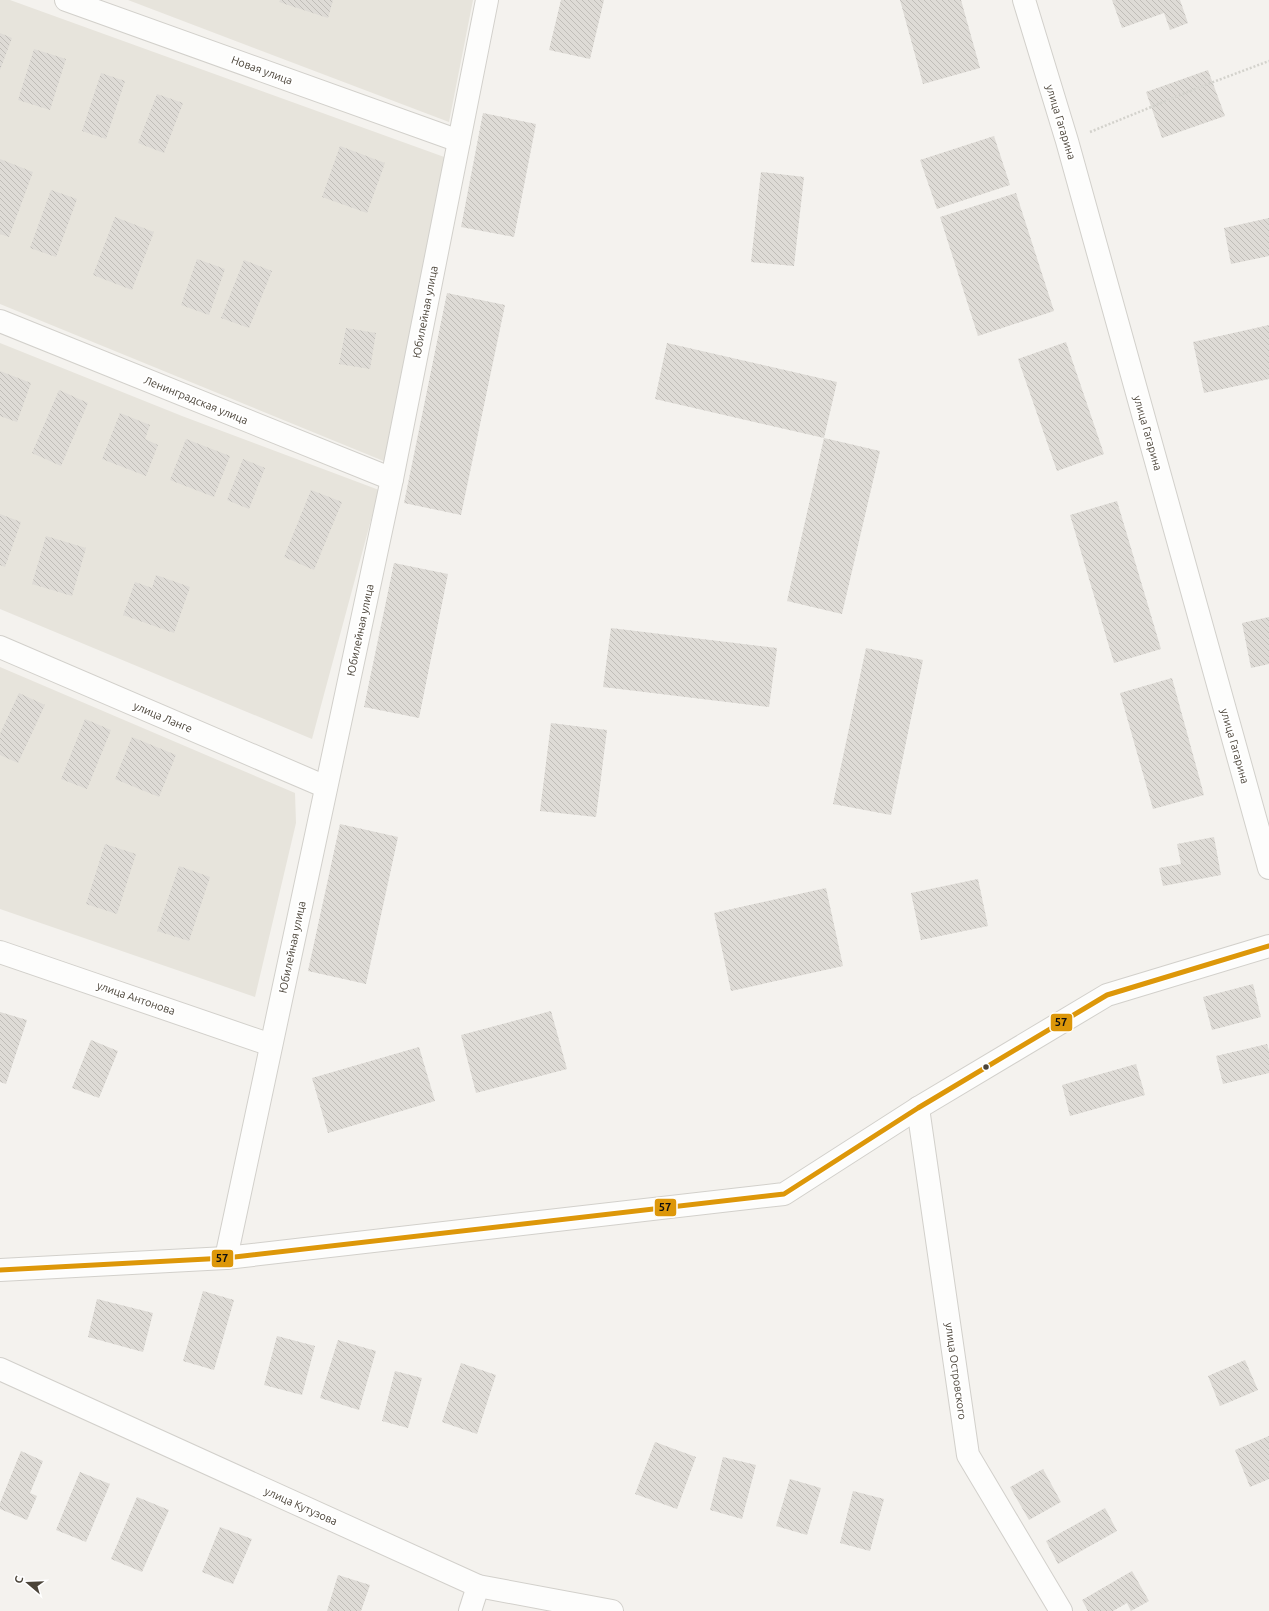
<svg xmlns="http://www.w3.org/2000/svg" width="1269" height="1611" viewBox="0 0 1269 1611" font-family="Ubuntu,sans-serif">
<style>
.residential{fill:#e7e4dc}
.building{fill:url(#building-back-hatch)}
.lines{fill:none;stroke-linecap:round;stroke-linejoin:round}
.minor-casing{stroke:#d2d0cb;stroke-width:24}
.tertiary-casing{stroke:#d2d0cb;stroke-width:24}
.path{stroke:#d3d2cc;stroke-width:2.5;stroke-dasharray:2 2;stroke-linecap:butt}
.minor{stroke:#fdfdfc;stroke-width:22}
.tertiary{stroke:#fdfdfc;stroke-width:22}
.bus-1-casing{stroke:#fff;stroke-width:8}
.bus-1{stroke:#dd9709;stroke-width:5}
.bus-dot{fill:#4b4439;stroke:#fff;stroke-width:1.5}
.labels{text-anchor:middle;stroke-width:4;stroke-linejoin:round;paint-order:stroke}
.street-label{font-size:11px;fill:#4b4439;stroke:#fff}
.line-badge{stroke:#fff;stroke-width:1.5}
.pale-badge-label{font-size:11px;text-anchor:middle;font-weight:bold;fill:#111}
</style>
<defs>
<pattern id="building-back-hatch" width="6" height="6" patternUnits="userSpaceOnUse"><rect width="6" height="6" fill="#dedbd6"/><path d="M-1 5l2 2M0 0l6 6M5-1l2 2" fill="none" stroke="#c0bdb8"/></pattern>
</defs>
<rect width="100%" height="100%" fill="#f4f2ee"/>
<!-- residential -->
<g class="residential">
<path d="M0,0H10L447,158L386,462L0,304Z"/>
<path d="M128,0H473L449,122Z"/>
<path d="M0,343L182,416L379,490L312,739L0,609Z"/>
<path d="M0,667L295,793L296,823L255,997L0,909Z"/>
</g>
<!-- building -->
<g class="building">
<path d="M280,0H333L328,18L279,2Z"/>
<path d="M561,0H604L590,59L549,50Z"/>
<path d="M900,0H961L980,68L923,84Z"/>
<path d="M1112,0H1180L1188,23L1170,30L1164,13L1122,28Z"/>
<path d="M0,33L12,38L0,70Z"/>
<path d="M34,49L66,59L50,110L18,100Z"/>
<path d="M1208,70L1225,116L1162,138L1146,92Z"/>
<path d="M101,73L125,81L106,139L82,131Z"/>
<path d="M157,94L183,103L164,153L138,143Z"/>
<path d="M483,113L536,124L514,237L461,227Z"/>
<path d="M994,136L1010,185L937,209L920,160Z"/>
<path d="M340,146L385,163L367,213L322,197Z"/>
<path d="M0,159L33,172L9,237L0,234Z"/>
<path d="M761,172L804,177L794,266L751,262Z"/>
<path d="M51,190L77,199L56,257L30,248Z"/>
<path d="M1016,193L1054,311L978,336L940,217Z"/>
<path d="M115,217L154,232L132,290L93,275Z"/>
<path d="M1269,218V256L1231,264L1224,228Z"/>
<path d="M197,259L225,269L209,315L181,305Z"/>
<path d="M244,260L272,271L249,328L221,318Z"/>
<path d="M447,293L505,305L461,515L404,503Z"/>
<path d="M1269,325V379L1204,393L1193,342Z"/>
<path d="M346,328L376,333L370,369L339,364Z"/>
<path d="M1066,342L1104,454L1057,471L1018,359Z"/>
<path d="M667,343L837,382L824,438L655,399Z"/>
<path d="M0,371L31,383L17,422L0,416Z"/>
<path d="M59,390L88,403L61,466L32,453Z"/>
<path d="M120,413L150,425L145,439L158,445L146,476L102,459Z"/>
<path d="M824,438L880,451L842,614L787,601Z"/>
<path d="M186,439L230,456L214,497L170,480Z"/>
<path d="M243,459L265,468L249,509L227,500Z"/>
<path d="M311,490L342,502L314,570L284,557Z"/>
<path d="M1117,501L1161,649L1114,663L1070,515Z"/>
<path d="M0,514L21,522L5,567L0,565Z"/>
<path d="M46,536L86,548L72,596L32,584Z"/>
<path d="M394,563L448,574L419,718L364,707Z"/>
<path d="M156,575L190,587L174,633L123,615L135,582L152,588Z"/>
<path d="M1269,617V664L1251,668L1242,623Z"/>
<path d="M611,628L777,648L769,707L603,687Z"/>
<path d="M866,648L923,660L891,815L833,804Z"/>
<path d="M1172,678L1204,795L1153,809L1120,693Z"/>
<path d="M19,693L45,705L18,763L0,755V734Z"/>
<path d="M85,719L111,730L87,789L61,779Z"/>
<path d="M551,723L607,730L596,817L540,811Z"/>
<path d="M132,737L176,755L159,797L115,779Z"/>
<path d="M340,824L398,837L366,984L308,971Z"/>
<path d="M1214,837L1221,875L1163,886L1159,868L1181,864L1177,844Z"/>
<path d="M105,844L136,854L117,914L86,904Z"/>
<path d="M179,866L210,877L189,941L157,931Z"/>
<path d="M978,879L988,926L921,940L911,893Z"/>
<path d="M826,888L843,966L731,991L714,913Z"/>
<path d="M1253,984L1261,1017L1212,1030L1203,997Z"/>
<path d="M551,1011L567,1069L476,1093L461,1035Z"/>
<path d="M0,1012L27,1020L6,1084L0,1082Z"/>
<path d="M91,1040L118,1051L99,1098L72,1088Z"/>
<path d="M1267,1044L1269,1051V1073L1223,1084L1216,1056Z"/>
<path d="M419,1047L435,1101L328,1133L312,1078Z"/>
<path d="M1136,1064L1145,1095L1070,1116L1062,1085Z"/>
<path d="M203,1291L234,1300L214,1370L183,1361Z"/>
<path d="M97,1299L153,1313L143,1352L88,1337Z"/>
<path d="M277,1336L315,1346L302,1395L264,1385Z"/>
<path d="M338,1340L376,1351L359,1410L320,1398Z"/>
<path d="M1245,1360L1258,1390L1220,1406L1208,1376Z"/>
<path d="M461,1363L496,1375L477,1434L442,1422Z"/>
<path d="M395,1371L422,1378L408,1428L382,1421Z"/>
<path d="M1269,1436V1479L1250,1487L1235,1450Z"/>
<path d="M655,1442L696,1457L677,1509L635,1494Z"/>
<path d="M21,1451L43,1461L30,1493L37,1496L27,1520L0,1509V1503Z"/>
<path d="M723,1457L756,1465L742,1519L710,1510Z"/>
<path d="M1043,1469L1061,1502L1029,1520L1010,1487Z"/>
<path d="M80,1472L110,1484L86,1542L56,1530Z"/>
<path d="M790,1479L821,1488L807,1535L776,1526Z"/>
<path d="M853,1491L884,1499L870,1551L840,1543Z"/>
<path d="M137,1497L169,1510L142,1572L111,1559Z"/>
<path d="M1105,1508L1117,1531L1058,1564L1046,1541Z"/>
<path d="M220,1527L252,1539L233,1584L202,1572Z"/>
<path d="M1132,1571L1149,1601L1131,1611L1127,1603L1113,1611H1088L1082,1600Z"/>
<path d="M338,1575L370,1585L361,1611H327Z"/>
</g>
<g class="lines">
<defs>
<g id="minor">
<path d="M66,0L459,141"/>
<path d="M1024,0L1067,141L1269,868"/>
<path d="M0,321L392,479"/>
<path d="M0,647L326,787"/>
<path d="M0,952L271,1045"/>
<path d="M918,1108L968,1455L1061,1611"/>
<path d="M0,1369L478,1586L612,1611"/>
<path d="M470,1611L478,1586"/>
</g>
<g id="tertiary">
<path d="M226,1258L392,479L487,0"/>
<path d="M0,1270L226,1258L784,1194L918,1108L1107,995L1269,946"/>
</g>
</defs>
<!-- minor casing -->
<use href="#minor" class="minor-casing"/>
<!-- tertiary casing -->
<use href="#tertiary" class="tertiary-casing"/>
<!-- path -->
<path class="path" d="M1090,132L1200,87L1269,61"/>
<!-- minor -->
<use href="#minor" class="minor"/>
<!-- tertiary -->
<use href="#tertiary" class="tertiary"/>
<defs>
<path id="bus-1" d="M0,1270L226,1258L784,1194L918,1108L1107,995L1269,946"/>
</defs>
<!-- bus-1 casing -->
<use href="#bus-1" class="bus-1-casing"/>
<!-- bus-1 -->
<use href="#bus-1" class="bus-1"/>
</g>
<!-- markers -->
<circle class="bus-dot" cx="986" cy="1067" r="3.5"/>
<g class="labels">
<!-- street labels -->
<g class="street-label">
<text transform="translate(262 70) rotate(20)" y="4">Новая улица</text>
<text transform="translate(1061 122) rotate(73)" y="4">улица Гагарина</text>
<text transform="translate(425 312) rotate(-79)" y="4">Юбилейная улица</text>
<text transform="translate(196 400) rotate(22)" y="4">Ленинградская улица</text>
<text transform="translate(1148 433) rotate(74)" y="4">улица Гагарина</text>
<text transform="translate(360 630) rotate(-78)" y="4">Юбилейная улица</text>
<text transform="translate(163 717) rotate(23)" y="4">улица Ланге</text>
<text transform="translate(1235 746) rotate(74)" y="4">улица Гагарина</text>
<text transform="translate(292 947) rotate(-78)" y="4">Юбилейная улица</text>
<text transform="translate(136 998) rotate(19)" y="4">улица Антонова</text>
<text transform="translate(956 1371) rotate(82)" y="4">улица Островского</text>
<text transform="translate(301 1506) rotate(24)" y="4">улица Кутузова</text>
</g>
</g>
<g class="line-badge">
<rect x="1050" y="1013" width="23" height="19" rx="4" fill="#dd9709"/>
<rect x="654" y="1198" width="23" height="19" rx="4" fill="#dd9709"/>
<rect x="211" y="1249" width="23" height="19" rx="4" fill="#dd9709"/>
</g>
<g class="pale-badge-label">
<text x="1061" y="1026">57</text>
<text x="665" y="1211">57</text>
<text x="222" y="1262">57</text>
</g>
<!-- north arrow -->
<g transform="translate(28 1583) rotate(289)" stroke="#ffffff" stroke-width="3" paint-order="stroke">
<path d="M0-3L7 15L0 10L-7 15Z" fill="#4b4439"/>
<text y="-6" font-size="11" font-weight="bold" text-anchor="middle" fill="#4b4439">С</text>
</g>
</svg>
